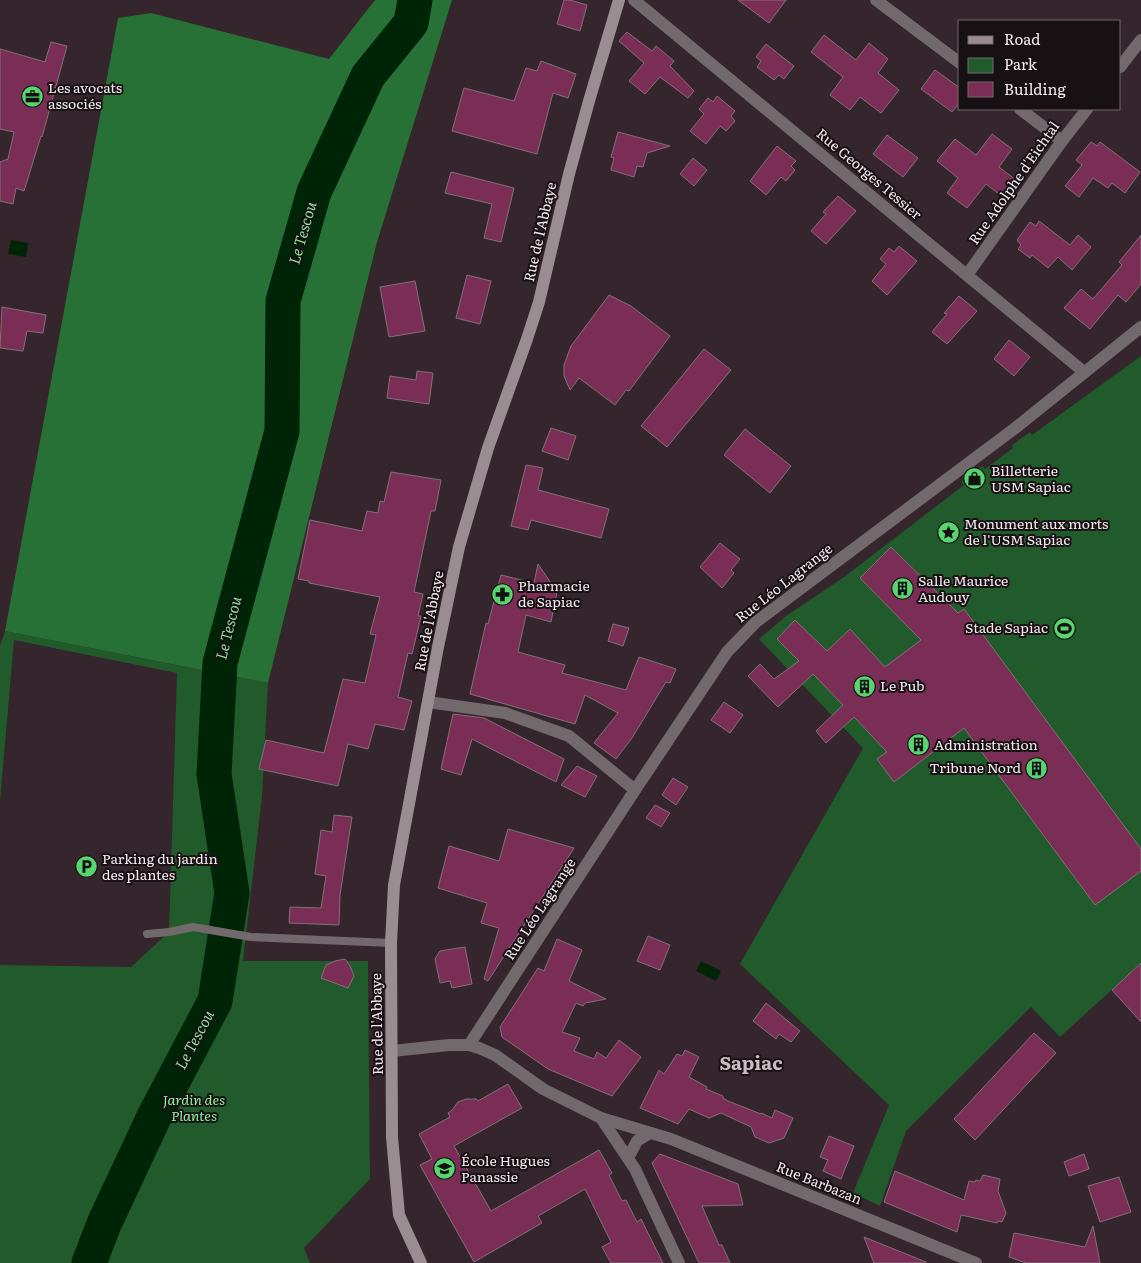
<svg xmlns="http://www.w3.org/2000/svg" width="1141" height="1263" viewBox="0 0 1141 1263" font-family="Literata,serif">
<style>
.green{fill:#215a2b}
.forest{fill:#287136}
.water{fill:#002406}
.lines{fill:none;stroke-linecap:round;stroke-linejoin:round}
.river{stroke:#002406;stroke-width:35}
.building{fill:#7a2e56;stroke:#837078}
.lane{stroke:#72696d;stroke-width:8}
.street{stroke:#72696d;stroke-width:12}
.secondary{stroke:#9a8d92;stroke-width:12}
.labels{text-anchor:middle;stroke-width:4;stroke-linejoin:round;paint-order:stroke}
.poi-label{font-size:14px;fill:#f5eaef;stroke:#181114;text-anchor:start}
.street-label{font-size:14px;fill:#f5eaef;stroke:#181114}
.park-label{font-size:14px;font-style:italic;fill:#92f19e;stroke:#181114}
.water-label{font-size:15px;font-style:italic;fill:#85e592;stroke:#181114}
.district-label{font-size:19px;font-weight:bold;fill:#cfbac3;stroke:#181114}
</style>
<rect width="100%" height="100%" fill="#35252c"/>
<!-- green -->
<g class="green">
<path d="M1141,356V963L1060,1037L1031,1007L906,1131L880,1206L853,1193L889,1105L740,964L863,748L759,639L786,616L844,577L964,485L961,482L982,466L985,469L1013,448L1012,445L1030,432L1032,435Z"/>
<path d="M5,631L268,683L262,796L243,961H368L370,1179L304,1248L310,1263H0V965L131,967L169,932L177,673L14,640L0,801V646Z"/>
</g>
<!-- forest -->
<path class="forest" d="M375,0H452L377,242L268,683L5,631L118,18L151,13L329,59Z"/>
<!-- water -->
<g class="water">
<path d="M11,240L28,243L26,257L8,254Z"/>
<path d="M701,961L721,971L716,981L696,971Z"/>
</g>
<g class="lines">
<!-- river -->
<path class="river" d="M89,1263L104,1224L154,1117L215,1001L232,893L214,774L220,663L282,431L283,301L314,192L368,76L411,23L415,0"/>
</g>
<!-- building -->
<g class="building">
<path d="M564,0H570L587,5L580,31L557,24Z"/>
<path d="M738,0H786L769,23Z"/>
<path d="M627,32L652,51L656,46L674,61L670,66L694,91L688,98L660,77L645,94L629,81L644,63L619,41Z"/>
<path d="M824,35L856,60L869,43L888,59L878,73L899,90L881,113L860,97L850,110L830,95L843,77L811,52Z"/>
<path d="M51,42L67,46L42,137L41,136L24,191L16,188L13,204L0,201V162L8,159L14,132L0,129V49L45,62Z"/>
<path d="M766,44L794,66L784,79L779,75L774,80L757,67L761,61L756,57Z"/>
<path d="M541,61L576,74L568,98L553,93L537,154L452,131L464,88L514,101L526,68L537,71Z"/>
<path d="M935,70L960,88V102L952,112L921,89Z"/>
<path d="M717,96L735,111L731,116L735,121L726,131L720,126L706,144L690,131L704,114L699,109L708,98L713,102Z"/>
<path d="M618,132L670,146L647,153L643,167L637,166L634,177L611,170L614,158L611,157Z"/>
<path d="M992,134L1012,149L999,167L1016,180L1003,197L986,184L967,208L947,193L958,178L937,161L955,139L976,155Z"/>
<path d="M887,135L918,158L903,177L873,154Z"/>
<path d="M1091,142L1097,146L1100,142L1140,172L1125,193L1112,183L1108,188L1093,178L1079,197L1065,186L1082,165L1076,160Z"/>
<path d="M777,146L796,161L791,166L795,170L786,181L781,177L766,195L750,181Z"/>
<path d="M693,158L707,170L694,186L680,174Z"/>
<path d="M451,172L514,188L501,242L484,238L492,204L445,193Z"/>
<path d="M838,196L856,211L826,244L811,231L826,214L823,212Z"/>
<path d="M1039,221L1070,245L1078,235L1091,247L1072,270L1058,257L1048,268L1032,255L1030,258L1018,249L1021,245L1017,240L1030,222L1036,226Z"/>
<path d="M1141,235V284L1126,302L1118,295L1090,329L1064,308L1081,289L1093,299L1122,265L1119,262Z"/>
<path d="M899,246L917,261L887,295L872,281L886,264L880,259L889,248L894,252Z"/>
<path d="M467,275L491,281L480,324L456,318Z"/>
<path d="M415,281L425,331L389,337L380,287Z"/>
<path d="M609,295L631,306L670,336L629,391L626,390L615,405L579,378L570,390L564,376V365L571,346Z"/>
<path d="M959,296L977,311L947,344L932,332L947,314L944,313Z"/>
<path d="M2,307L46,315L43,333L27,331L23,351L0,348Z"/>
<path d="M1009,340L1030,357L1014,376L994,359Z"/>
<path d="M704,349L731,370L667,447L641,426Z"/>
<path d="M417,371L433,373L429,404L387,398L390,376L416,380Z"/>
<path d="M551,428L576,436L568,460L542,451Z"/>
<path d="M745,429L791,466L770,493L724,455Z"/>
<path d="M526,465L543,468L538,490L609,509L601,538L531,520L528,530L511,526Z"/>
<path d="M391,472L441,480L435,511H431L414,592L423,594L418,616H421L412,654L408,653L398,697L412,701L404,730L375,724L368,749L348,744L338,786L259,769L266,740L324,753L343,679L365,683L376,635L370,634L380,597L309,583V581L298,579L310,520L362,531L367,511L378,513L380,501L384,502Z"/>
<path d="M720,543L740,559L731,570L734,573L722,588L700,567Z"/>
<path d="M891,547L958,613L964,609L1141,849V871L1095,905L964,728L894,782L877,759L887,752L854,717L826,743L816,731L843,705L813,674L778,707L748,676L760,664L774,679L799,661L777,639L795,620L827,651L850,629L885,667L921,640L860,578Z"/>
<path d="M538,564L557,592L551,622L526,615L518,652L565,665L562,673L626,690L639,657L676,669L670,683L666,682L632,738L616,759L594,743L618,713L585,695L575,724L470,694L486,623L488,624L501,575L534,583Z"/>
<path d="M613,624L629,628L623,646L608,641Z"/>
<path d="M724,702L743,715L730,733L711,720Z"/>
<path d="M453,714L484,718L564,759L556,782L472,739L461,775L441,769Z"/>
<path d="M577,766L597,776L585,797L561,785Z"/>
<path d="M673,778L688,787L676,805L662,795Z"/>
<path d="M655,805L670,813L661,827L646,818Z"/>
<path d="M334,815L352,817L340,895L339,925L289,923L290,907L321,908L326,876L315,874L321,830L332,832Z"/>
<path d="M508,829L574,848L488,981L484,979L499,928L481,923L487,903L438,888L449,846L499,861Z"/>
<path d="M648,936L670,945L660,970L637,961Z"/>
<path d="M557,939L582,950L569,981L606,999L585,1003L583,1006L576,1003L562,1032L580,1038L574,1051L594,1059L597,1052L606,1058L619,1040L641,1057L612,1096L548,1069L502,1037L500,1027L538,968L544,971Z"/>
<path d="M465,947L472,984L452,988L450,981L440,983L435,959L440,951Z"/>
<path d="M345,959L350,966L354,976L348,988L321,978L326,965L335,961Z"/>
<path d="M1141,963V1022L1112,990Z"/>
<path d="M766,1003L800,1031L791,1042L779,1034L776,1039L753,1021Z"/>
<path d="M1034,1033L1056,1053L975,1140L954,1119Z"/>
<path d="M685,1050L699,1057L689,1077L707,1087L706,1089L723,1096V1098L728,1101L761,1114V1113L772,1118L775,1110L793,1118L784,1138L769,1143L755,1137L751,1127L721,1113L709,1118L689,1109L678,1124L640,1108L659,1070L664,1074L677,1054L682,1056Z"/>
<path d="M508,1084L522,1108L454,1146L491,1211L599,1150L612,1173L609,1175L622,1201L626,1200L637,1222L641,1219L663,1263H611L602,1247L611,1242L585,1189L538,1216L542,1223L474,1262L420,1165L432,1159L419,1134L450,1117L448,1113L452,1110L458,1102L466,1099H476L478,1101Z"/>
<path d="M829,1136L854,1146L841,1179L823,1171L828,1160L820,1157Z"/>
<path d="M660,1154L738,1184L743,1205L702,1206L719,1245H722L730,1263H699L652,1163Z"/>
<path d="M1084,1154L1089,1169L1069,1176L1064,1162Z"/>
<path d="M895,1171L964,1200L969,1181L975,1182L976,1180L980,1181L983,1175L1000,1179L998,1191L1006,1213L1002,1222L998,1221L997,1223L961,1215L957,1232L884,1202Z"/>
<path d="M1119,1177L1131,1212L1100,1222L1088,1186Z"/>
<path d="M1093,1226L1100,1263H1026L1009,1257L1014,1233L1085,1247Z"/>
<path d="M864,1237L926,1262V1263H874Z"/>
</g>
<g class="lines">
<!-- lane -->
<path class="lane" d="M147,934L169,932L193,927L251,937L391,943"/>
<!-- street -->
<g class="street">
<path d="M634,0L1084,372"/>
<path d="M876,0L960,63"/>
<path d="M1120,67L1141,40"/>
<path d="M1020,109L1062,141"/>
<path d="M967,275L1062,141L1087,109"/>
<path d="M428,702L505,713L569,736L635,790"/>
<path d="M469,1045L635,790L727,652L756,622L1014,429L1141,327"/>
<path d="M392,1051L449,1045H469L479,1048L495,1055L543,1089L601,1118L635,1169L679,1263"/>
<path d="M601,1118L671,1139L976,1263"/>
<path d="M628,1158L637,1141L650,1133"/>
</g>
<!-- secondary -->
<path class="secondary" d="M421,1263L399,1215L392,1137L391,943L394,885L438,647L459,547L488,448L527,339L539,302L569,174L589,101L619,0"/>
</g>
<!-- icons -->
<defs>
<symbol id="office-disc" viewBox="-11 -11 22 22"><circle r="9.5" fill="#58d56f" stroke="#181114"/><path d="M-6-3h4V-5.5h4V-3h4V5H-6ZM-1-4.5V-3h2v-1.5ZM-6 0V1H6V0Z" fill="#111"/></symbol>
<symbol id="shop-disc" viewBox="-11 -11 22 22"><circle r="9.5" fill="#58d56f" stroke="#181114"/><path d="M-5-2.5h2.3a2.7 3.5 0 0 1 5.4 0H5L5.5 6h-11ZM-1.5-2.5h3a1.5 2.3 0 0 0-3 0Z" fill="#111"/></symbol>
<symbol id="sight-disc" viewBox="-11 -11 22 22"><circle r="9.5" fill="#58d56f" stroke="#181114"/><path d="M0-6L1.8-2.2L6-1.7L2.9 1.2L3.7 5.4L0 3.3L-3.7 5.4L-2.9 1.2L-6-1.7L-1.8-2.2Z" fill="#111"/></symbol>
<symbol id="building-disc" viewBox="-11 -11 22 22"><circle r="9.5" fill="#58d56f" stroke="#181114"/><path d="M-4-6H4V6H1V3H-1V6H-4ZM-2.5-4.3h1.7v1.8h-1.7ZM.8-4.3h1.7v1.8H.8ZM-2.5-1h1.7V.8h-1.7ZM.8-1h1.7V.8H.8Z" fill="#111"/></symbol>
<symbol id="pharmacy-disc" viewBox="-11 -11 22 22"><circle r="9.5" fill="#58d56f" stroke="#181114"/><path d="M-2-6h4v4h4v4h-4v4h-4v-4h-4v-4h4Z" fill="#111"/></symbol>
<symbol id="stadium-disc" viewBox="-11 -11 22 22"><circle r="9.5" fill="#58d56f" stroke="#181114"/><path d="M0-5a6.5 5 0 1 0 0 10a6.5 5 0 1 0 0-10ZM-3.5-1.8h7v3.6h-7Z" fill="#111"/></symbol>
<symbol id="parking-disc" viewBox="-11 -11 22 22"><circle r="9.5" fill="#58d56f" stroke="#181114"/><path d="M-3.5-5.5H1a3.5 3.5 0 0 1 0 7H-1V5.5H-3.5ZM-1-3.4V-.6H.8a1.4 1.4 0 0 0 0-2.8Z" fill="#111"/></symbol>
<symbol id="school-disc" viewBox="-11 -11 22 22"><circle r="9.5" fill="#58d56f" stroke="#181114"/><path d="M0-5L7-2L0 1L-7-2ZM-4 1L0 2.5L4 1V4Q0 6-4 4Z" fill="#111"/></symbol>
</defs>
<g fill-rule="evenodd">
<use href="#office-disc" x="20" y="84" width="25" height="25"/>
<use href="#shop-disc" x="962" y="466" width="25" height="25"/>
<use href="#sight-disc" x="936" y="520" width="25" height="25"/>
<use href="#building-disc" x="890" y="576" width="25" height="25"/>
<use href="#pharmacy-disc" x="490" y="582" width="25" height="25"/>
<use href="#stadium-disc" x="1052" y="616" width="25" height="25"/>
<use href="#building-disc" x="852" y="674" width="25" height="25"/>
<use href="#building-disc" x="906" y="732" width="25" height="25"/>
<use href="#building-disc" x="1024" y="756" width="25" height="25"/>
<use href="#parking-disc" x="74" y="854" width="25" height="25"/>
<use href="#school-disc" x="432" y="1156" width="25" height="25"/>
</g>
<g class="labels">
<!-- poi labels -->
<g class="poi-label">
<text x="48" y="93">Les avocats<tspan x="48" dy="16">associés</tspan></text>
<text x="991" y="476">Billetterie<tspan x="991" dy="16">USM Sapiac</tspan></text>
<text x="964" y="529">Monument aux morts<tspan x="964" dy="16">de l'USM Sapiac</tspan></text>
<text x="918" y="586">Salle Maurice<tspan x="918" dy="16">Audouy</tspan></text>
<text x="518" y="591">Pharmacie<tspan x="518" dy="16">de Sapiac</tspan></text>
<text x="1048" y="633" text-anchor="end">Stade Sapiac</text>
<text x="880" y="691">Le Pub</text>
<text x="934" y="750">Administration</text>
<text x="1021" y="773" text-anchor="end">Tribune Nord</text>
<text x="102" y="864">Parking du jardin<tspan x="102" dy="16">des plantes</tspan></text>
<text x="461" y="1166">École Hugues<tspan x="461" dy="16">Panassie</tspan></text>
</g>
<!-- street labels -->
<g class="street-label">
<text transform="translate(869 174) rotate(40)" y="5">Rue Georges Tessier</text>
<text transform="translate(1014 183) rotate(-55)" y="5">Rue Adolphe d'Eichtal</text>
<text transform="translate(540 232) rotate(-77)" y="5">Rue de l'Abbaye</text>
<text transform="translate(784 583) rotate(-38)" y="5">Rue Léo Lagrange</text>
<text transform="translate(429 621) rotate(-79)" y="5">Rue de l'Abbaye</text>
<text transform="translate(540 909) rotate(-57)" y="5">Rue Léo Lagrange</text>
<text transform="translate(377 1024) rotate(-91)" y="5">Rue de l'Abbaye</text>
<text transform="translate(819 1183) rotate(22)" y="5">Rue Barbazan</text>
</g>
<!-- park labels -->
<g class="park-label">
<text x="194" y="1105">Jardin des<tspan x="194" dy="16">Plantes</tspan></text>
</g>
<!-- water labels -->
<g class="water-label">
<text transform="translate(303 233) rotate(-74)" y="5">Le Tescou</text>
<text transform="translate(229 628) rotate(-76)" y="5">Le Tescou</text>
<text transform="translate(195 1040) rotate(-62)" y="5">Le Tescou</text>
</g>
<!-- district labels -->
<g class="district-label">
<text x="751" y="1070">Sapiac</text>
</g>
</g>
<!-- legend -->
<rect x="958" y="20" width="162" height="90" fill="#181114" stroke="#70686c"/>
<rect x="968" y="36" width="25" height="8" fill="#9a8d92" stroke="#70686c"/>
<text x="1004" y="45" font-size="15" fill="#f5eaef">Road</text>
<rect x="968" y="58" width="25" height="15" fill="#215a2b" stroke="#70686c"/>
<text x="1004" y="70" font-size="15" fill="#f5eaef">Park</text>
<rect x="968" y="82" width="25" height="15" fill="#7a2e56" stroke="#70686c"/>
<text x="1004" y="95" font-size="15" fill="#f5eaef">Building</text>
</svg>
